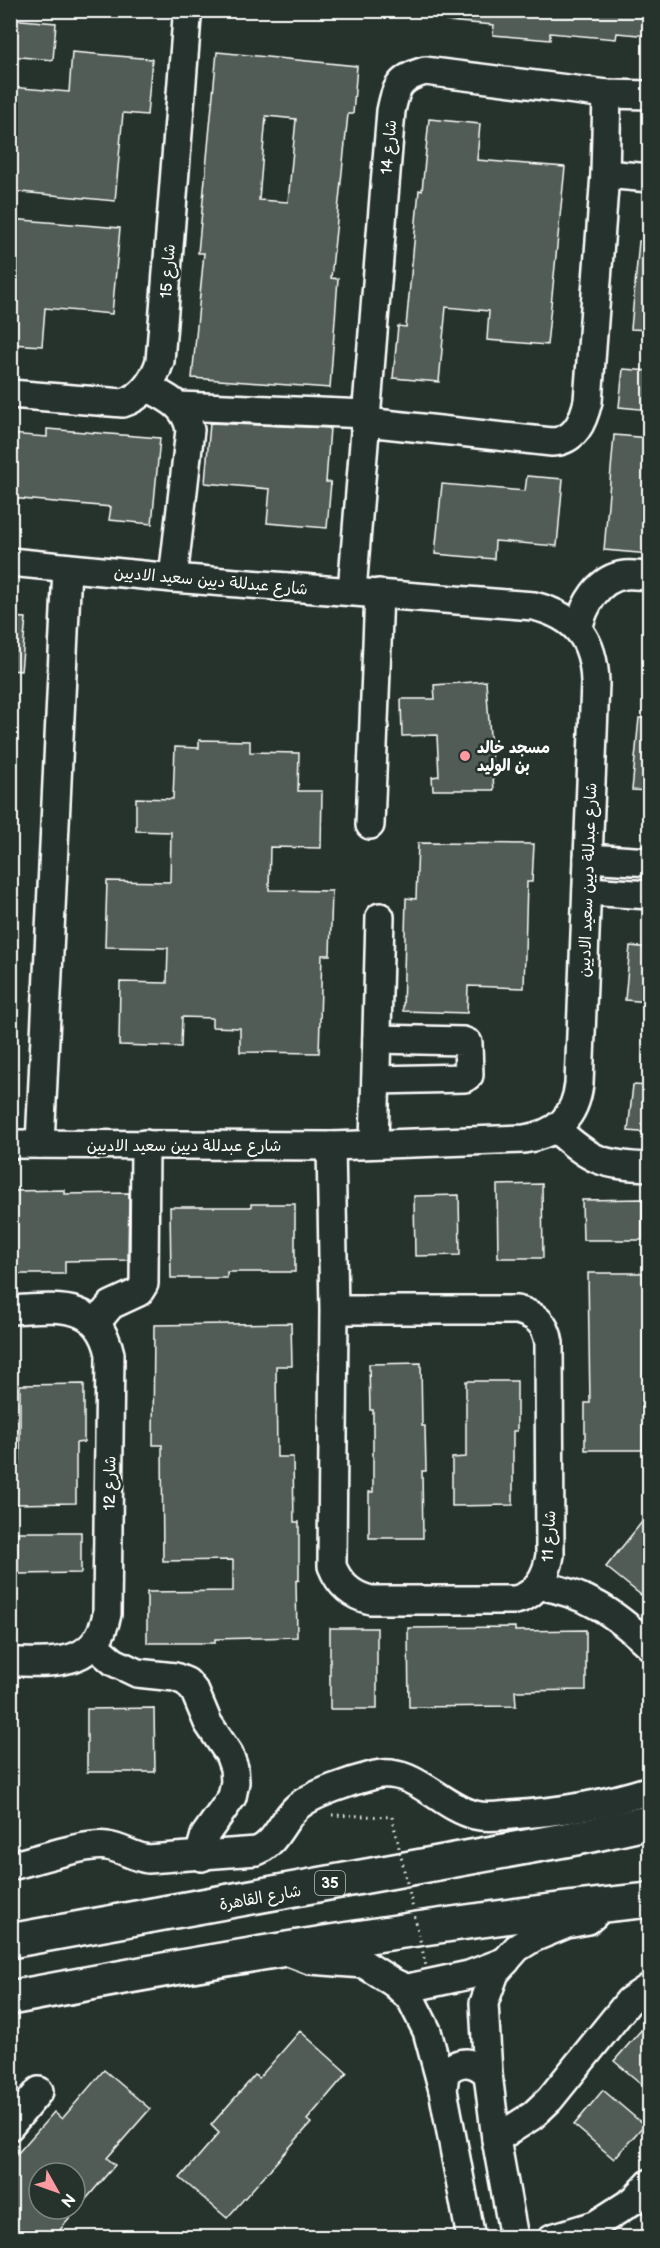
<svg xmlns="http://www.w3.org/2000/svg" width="660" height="2248" viewBox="0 0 660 2248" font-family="'Balsamiq Sans','Playpen Sans Arabic',sans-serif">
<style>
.building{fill:#515c57;stroke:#fff;stroke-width:1.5;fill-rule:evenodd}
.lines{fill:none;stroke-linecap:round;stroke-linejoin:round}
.minor-casing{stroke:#fff;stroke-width:32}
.major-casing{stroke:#fff;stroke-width:38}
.path{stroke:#fff;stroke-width:3;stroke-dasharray:1.5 4.5;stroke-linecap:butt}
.minor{stroke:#26332d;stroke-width:27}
.major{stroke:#26332d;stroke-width:33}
.path-bridge{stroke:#fff;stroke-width:3;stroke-dasharray:1.5 4.5;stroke-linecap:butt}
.poi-dot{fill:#ff9aa2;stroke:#26332d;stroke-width:2}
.labels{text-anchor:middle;stroke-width:5;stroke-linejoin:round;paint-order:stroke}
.shield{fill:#26332d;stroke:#bec2c0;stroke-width:1.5}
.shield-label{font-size:15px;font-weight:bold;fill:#fff}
.street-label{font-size:16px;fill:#fff;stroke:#26332d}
.poi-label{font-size:16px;font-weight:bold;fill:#fff;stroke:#26332d;text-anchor:start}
</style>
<rect width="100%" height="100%" fill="#26332d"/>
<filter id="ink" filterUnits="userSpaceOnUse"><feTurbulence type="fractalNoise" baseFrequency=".0167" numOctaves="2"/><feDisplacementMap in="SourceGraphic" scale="12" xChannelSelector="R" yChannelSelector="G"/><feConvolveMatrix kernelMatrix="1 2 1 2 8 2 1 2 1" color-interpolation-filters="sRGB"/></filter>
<g filter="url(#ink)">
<!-- building -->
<g class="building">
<path d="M447,10H650V36L617,33L616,39L550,33V40L493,35L494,25L446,21Z"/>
<path d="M10,19L56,23L53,60L10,56Z"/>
<path d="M72,52L152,59L147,115L123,113L115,201L10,191V87L69,92Z"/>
<path d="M217,52L357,66L353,114H348L331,278L338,279L330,388L192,378L204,253H198ZM266,116L296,119L288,202L259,200Z"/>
<path d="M429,119L480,124L477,160L565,167L547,345L487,340L489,311L446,307L439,382L393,378L398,326L406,327L419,190L422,191Z"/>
<path d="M10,219L120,228L112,314L45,308L42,346L10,344Z"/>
<path d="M639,241H650V330L631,329Z"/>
<path d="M623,369L650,371V410L619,407Z"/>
<path d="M210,423L330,428L326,482H331L327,528L267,523L270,489L205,483Z"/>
<path d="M47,429L160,438L152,524L109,520L111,507L10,498V434L47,437Z"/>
<path d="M614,435L650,438V554L604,550Z"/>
<path d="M527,476L563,479L557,546L495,541L494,559L435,554L442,484L525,491Z"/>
<path d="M10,617L26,618L21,671L10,670Z"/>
<path d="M486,681L494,790H433L432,777L439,776L437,735L402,736L401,699H435L434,685Z"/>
<path d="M639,718H650V791L632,790Z"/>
<path d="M199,740L250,741V752L299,753L298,791H322L321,848L270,847L269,890L332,891L330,955H322L319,1053L240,1052V1028L212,1027V1018L182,1017L181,1047L119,1045L120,982L167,983L168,948L105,947L107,881L170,882L171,832L136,831V798L173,799L175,747L199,748Z"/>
<path d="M418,843L534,844L532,882H527L524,988L468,986L467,1013L403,1011L406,898L416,899Z"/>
<path d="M630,946L650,948V1002L625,1000Z"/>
<path d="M633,1085L650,1086V1133L628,1131Z"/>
<path d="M542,1184L543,1258H498L497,1185Z"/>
<path d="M65,1190V1194L129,1193L128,1260L65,1261V1274H13L12,1191Z"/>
<path d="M459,1195L460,1255L415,1256L414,1196Z"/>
<path d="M642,1199V1240H583L582,1200Z"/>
<path d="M251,1204H295V1272H227V1278H171L170,1207H251Z"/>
<path d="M588,1273H643V1450H585V1403H590Z"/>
<path d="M291,1323L292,1366H276L277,1457H293L294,1522H299V1580L296,1581L297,1637L215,1639V1643H147V1592L233,1591V1560L163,1561L162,1445H153L154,1325Z"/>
<path d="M421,1363L422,1426H425L426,1471H422L423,1538H369V1492H373V1410H370L369,1364Z"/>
<path d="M466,1381H517V1431H513V1505L452,1506V1458L466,1457Z"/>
<path d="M84,1384V1442L76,1443V1503L14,1504V1460H20V1385Z"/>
<path d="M650,1512V1585L641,1595L606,1567Z"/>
<path d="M18,1532H81V1573L18,1574Z"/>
<path d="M515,1627V1631L586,1630V1690L515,1691L516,1706L409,1707L408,1628Z"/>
<rect x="330" y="1628" width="47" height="81"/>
<path d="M154,1708L155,1772H87V1709Z"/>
<path d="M650,2020V2091L614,2061Z"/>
<path d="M300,2031L347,2073L307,2120L311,2123L227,2218L180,2178L219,2133L211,2125L255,2075L259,2078Z"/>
<path d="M104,2070L150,2109L107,2158L115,2165L53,2238H10V2162L54,2112L62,2119ZM39,2173H75V2209H39Z"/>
<path d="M603,2090L644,2125L614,2159L574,2125Z"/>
</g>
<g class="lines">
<defs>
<g id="minor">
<path d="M605,174L650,178"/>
<path d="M147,387C167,398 186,405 190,430L173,578"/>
<path d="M10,394L123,403C143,397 154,380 160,361L187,18L185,10"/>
<path d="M179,406L367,414"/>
<path d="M366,422L552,442C575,441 583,422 588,401L605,174L607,94"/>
<path d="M10,562L173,578L534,606C577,617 594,640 595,683L579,1084C575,1118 557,1134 524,1139L331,1146L10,1144"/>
<path d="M352,591L391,111C396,87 399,78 425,71L607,94L650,95"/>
<path d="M578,629C584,605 598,578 625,575C633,574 642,576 650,576"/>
<path d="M370,825L379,593"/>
<path d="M588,858L650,862"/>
<path d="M587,891L650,895"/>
<path d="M376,1080L465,1078L469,1075L468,1043L463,1041L377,1039"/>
<path d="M556,1129C592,1161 601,1165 650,1167"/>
<path d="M40,1144L67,568"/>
<path d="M374,1144L380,917"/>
<path d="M331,1146L334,1310L332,1566C339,1584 352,1596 371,1600H515C536,1596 547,1575 550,1555L549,1343C546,1323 536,1315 517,1310H334"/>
<path d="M10,1310C54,1308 98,1299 110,1354L107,1614C96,1668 54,1662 10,1662"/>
<path d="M96,1323L111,1305L139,1292L144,1284L145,1144"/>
<path d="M538,1585C588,1594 613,1612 650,1646"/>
<path d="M94,1645L114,1662L137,1673L175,1677L187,1682L195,1692L208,1723L229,1754L234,1768L235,1782L232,1797L205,1835L201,1849L202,1857"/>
<path d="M10,1866C33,1861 87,1842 107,1846C122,1848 133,1857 148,1859L257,1851C277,1842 281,1822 296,1808C310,1794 355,1780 375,1775C413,1766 441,1807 475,1815C486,1818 499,1816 511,1815C558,1812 604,1805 650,1790"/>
<path d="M286,1951L310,1960L364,1964L394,1983L411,1999L427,2031L443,2090L471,2238"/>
<path d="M394,1983L406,1988L413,1987L469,1975L506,1961"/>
<path d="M443,2090L445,2073C459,2059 474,2060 488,2074"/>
<path d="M10,2126L39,2091"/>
<path d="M496,2139L532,2116L550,2099L629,2001L650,1987"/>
<path d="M514,2238L496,2139L488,2074L484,2003L495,1973L517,1948L533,1938L567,1924L588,1920L595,1914"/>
<path d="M552,2238L595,2225L634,2200L650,2183"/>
</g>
<g id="major">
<path d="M10,1941L592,1835L650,1822"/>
<path d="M10,1998C222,1958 435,1922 650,1900"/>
</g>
</defs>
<!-- minor casing -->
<use href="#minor" class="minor-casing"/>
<!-- major casing -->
<use href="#major" class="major-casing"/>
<!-- path -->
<path class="path" d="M332,1815L392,1817"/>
<!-- minor -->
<use href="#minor" class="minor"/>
<!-- major -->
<use href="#major" class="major"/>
<!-- path-bridge -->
<path class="path-bridge" d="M392,1817L426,1966"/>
</g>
</g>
<!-- markers -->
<circle class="poi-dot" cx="465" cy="756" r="6"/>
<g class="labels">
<!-- shield labels -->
<rect class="shield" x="315" y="1871" width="30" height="24" rx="4.5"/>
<g class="shield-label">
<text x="330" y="1888">35</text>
</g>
<!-- street labels -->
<g class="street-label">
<text transform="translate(388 147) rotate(-85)" y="6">شارع 14</text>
<text transform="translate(167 271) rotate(-86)" y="6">شارع 15</text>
<text transform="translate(211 580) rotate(5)" y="6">شارع عبدللة ديين سعيد الاديين</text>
<text transform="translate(587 880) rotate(-88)" y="6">شارع عبدللة ديين سعيد الاديين</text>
<text x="184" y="1151">شارع عبدللة ديين سعيد الاديين</text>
<text transform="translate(109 1483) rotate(-89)" y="6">شارع 12</text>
<text transform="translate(548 1536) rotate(-87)" y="6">شارع 11</text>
<text transform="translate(260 1897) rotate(-10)" y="6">شارع القاهرة</text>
</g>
<!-- poi labels -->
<g class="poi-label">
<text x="477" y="753">مسجد خالد<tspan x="477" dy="18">بن الوليد</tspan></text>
</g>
</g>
<!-- margin -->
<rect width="660" height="2248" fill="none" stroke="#26332d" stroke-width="36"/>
<rect x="18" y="18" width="624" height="2212" fill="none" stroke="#fff" stroke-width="2" filter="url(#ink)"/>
<!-- north arrow -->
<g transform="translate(57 2191) rotate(130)"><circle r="28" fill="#26332d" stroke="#7d8581" stroke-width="1.5"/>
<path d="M0-4.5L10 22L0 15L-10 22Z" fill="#ff9aa2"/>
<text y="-9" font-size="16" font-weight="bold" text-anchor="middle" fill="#ffffff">N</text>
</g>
</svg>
